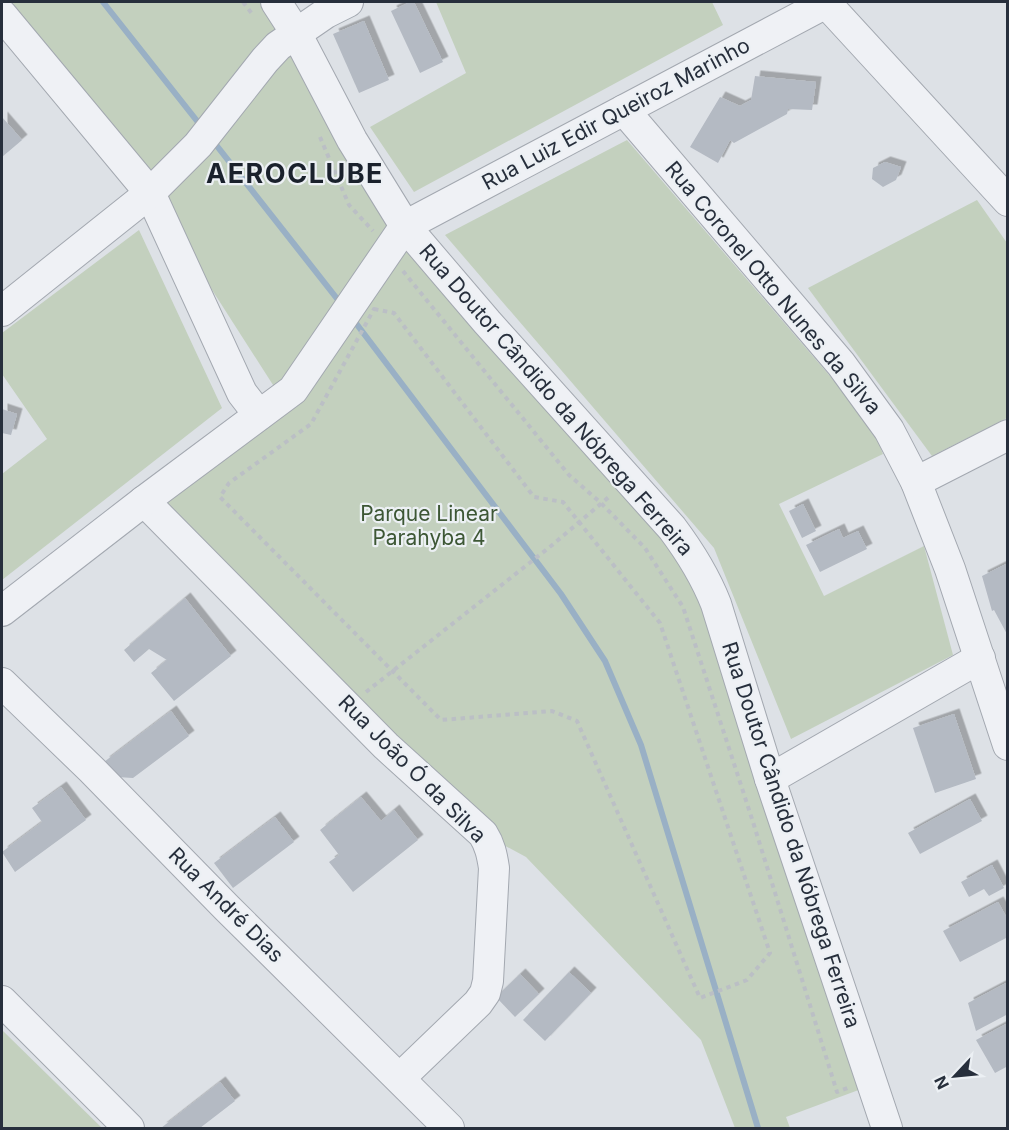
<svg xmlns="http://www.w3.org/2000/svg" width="1009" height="1130" viewBox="0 0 1009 1130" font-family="Inter,sans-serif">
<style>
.green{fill:#c3d0be}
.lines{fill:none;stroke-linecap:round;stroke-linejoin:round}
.stream{stroke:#99b0c5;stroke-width:6}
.building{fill:#b4bac3;filter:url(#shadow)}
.minor-casing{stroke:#a3a8b0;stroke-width:32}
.path{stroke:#bbbfc5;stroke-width:4;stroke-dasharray:4.5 4.5;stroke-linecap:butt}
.minor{stroke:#eff1f5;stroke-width:30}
.labels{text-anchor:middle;stroke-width:4.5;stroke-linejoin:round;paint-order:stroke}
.street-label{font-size:21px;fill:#272f3c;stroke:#ecf0f4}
.park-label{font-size:21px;fill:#3d5735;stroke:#ecf0f4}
.district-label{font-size:27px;font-weight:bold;letter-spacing:1.5px;fill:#1a212c;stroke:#ecf0f4}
</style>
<defs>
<filter id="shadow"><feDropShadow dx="5.5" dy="-5.5" stdDeviation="0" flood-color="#0004"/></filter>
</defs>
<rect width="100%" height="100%" fill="#dde1e6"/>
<!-- green -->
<g class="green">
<path d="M2,2H276L405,226L706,578L872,1085L786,1117L790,1128H735L701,1040L526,857L483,834L144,501L289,410L150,193Z"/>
<path d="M436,2H712L723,25L414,192L370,127L466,73Z"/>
<path d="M627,140L872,425L883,454L779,504L824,596L924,546L953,655L791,739L714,548L445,235Z"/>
<path d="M977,200L1007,243V418L932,456L808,288Z"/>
<path d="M139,230L222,408L2,580V474L47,439L2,374V333Z"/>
<path d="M2,1030L102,1128H2Z"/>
</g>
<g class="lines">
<!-- stream -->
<g class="stream">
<path d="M103,2L201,126"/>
<path d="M213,141L342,305"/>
<path d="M352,318L561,594L605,661L641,745L758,1128"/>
</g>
</g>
<!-- building -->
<g class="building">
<path d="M410,2H414L443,62L420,73L391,11Z"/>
<path d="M364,21L389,80L359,93L333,34Z"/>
<path d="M755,76L816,82L812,110L788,109L787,114L734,143L730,140L718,163L690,147L720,97L740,106L751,100Z"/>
<path d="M2,117L22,140L2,157Z"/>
<path d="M885,162L901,167L896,180L883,187L872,179L873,168Z"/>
<path d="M2,409L17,414L11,435L2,433Z"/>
<path d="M803,504L816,531L802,538L789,511Z"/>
<path d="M839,529L843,538L858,531L867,549L820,572L806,545Z"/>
<path d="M1008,563V636L994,610L992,611L982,576Z"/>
<path d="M185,598L231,656L174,701L151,673L167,660L149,649L134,662L124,650Z"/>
<path d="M171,711L189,736L133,778L117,777L104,762Z"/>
<path d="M954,714L976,779L935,793L913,728Z"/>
<path d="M61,787L86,820L15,872L2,852L42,822L32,808Z"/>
<path d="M361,797L381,821L394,810L418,840L353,892L329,862L339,855L320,830Z"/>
<path d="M970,799L982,821L920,854L908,833Z"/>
<path d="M275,817L294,842L233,888L214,863Z"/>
<path d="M992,865L1004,888L989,896L984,889L969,897L961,882Z"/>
<path d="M998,902L1008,920V937L960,962L943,931Z"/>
<path d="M569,972L591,993L545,1041L523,1020Z"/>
<path d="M520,974L539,994L515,1017L496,997Z"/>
<path d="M1008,982V1014L976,1031L968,1003Z"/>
<path d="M1008,1023V1066L995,1073L976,1040Z"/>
<path d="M220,1082L235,1101L200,1128H161Z"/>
</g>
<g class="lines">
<defs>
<g id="minor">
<path d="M276,2L296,33L352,140L405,226L487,322L672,528C690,552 705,576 716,604L770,779L887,1128"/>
<path d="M826,3L1008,201"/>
<path d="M2,15L150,193L242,393L259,415"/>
<path d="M624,110L841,364L889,430L916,482L950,569L1008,745"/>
<path d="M2,311L150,193L198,145L265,60L278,46L326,13L348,2"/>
<path d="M916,482L1008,435"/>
<path d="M144,501L386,746L483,834C490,845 492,855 494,868L488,981L485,993L478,1003L400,1078"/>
<path d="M2,611L144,501L293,390L405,226L828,2"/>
<path d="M2,683L92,770L227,908L449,1128"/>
<path d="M770,779L980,658"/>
<path d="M2,1001L129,1128"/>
</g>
</defs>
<!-- minor casing -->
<use href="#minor" class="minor-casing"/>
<!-- path -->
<g class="path">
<path d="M243,2L253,15"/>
<path d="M320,137L349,205L373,231"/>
<path d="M403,271L569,475L601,503L645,548L683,607L753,822L837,1092L850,1087"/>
<path d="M374,309L394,313L534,497L563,502L660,623L770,953L747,980L700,998L577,721L552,711L441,720L220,497L229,483L311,424Z"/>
<path d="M366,692L551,546L610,496"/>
</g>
<!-- minor -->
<use href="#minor" class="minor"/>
</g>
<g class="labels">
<!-- street labels -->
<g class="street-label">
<text transform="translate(616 114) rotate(-28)" y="7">Rua Luiz Edir Queiroz Marinho</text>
<text transform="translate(773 288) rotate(50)" y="7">Rua Coronel Otto Nunes da Silva</text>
<text transform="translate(556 400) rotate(49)" y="7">Rua Doutor Cândido da Nóbrega Ferreira</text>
<text transform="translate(412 769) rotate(45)" y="7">Rua João Ó da Silva</text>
<text transform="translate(791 835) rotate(72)" y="7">Rua Doutor Cândido da Nóbrega Ferreira</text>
<text transform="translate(226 905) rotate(45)" y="7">Rua André Dias</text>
</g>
<!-- park labels -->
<g class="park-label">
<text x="429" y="521">Parque Linear<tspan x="429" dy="24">Parahyba 4</tspan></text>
</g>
<!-- district labels -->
<g class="district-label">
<text x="295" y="183">AEROCLUBE</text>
</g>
</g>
<!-- border -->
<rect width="1009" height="1130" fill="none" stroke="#272f3c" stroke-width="6"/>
<!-- north arrow -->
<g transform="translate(955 1076) rotate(244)" stroke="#ecf0f4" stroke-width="4.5" paint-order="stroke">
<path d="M0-4.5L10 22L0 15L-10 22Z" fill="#272f3c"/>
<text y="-9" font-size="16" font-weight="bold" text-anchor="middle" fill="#272f3c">N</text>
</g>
</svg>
